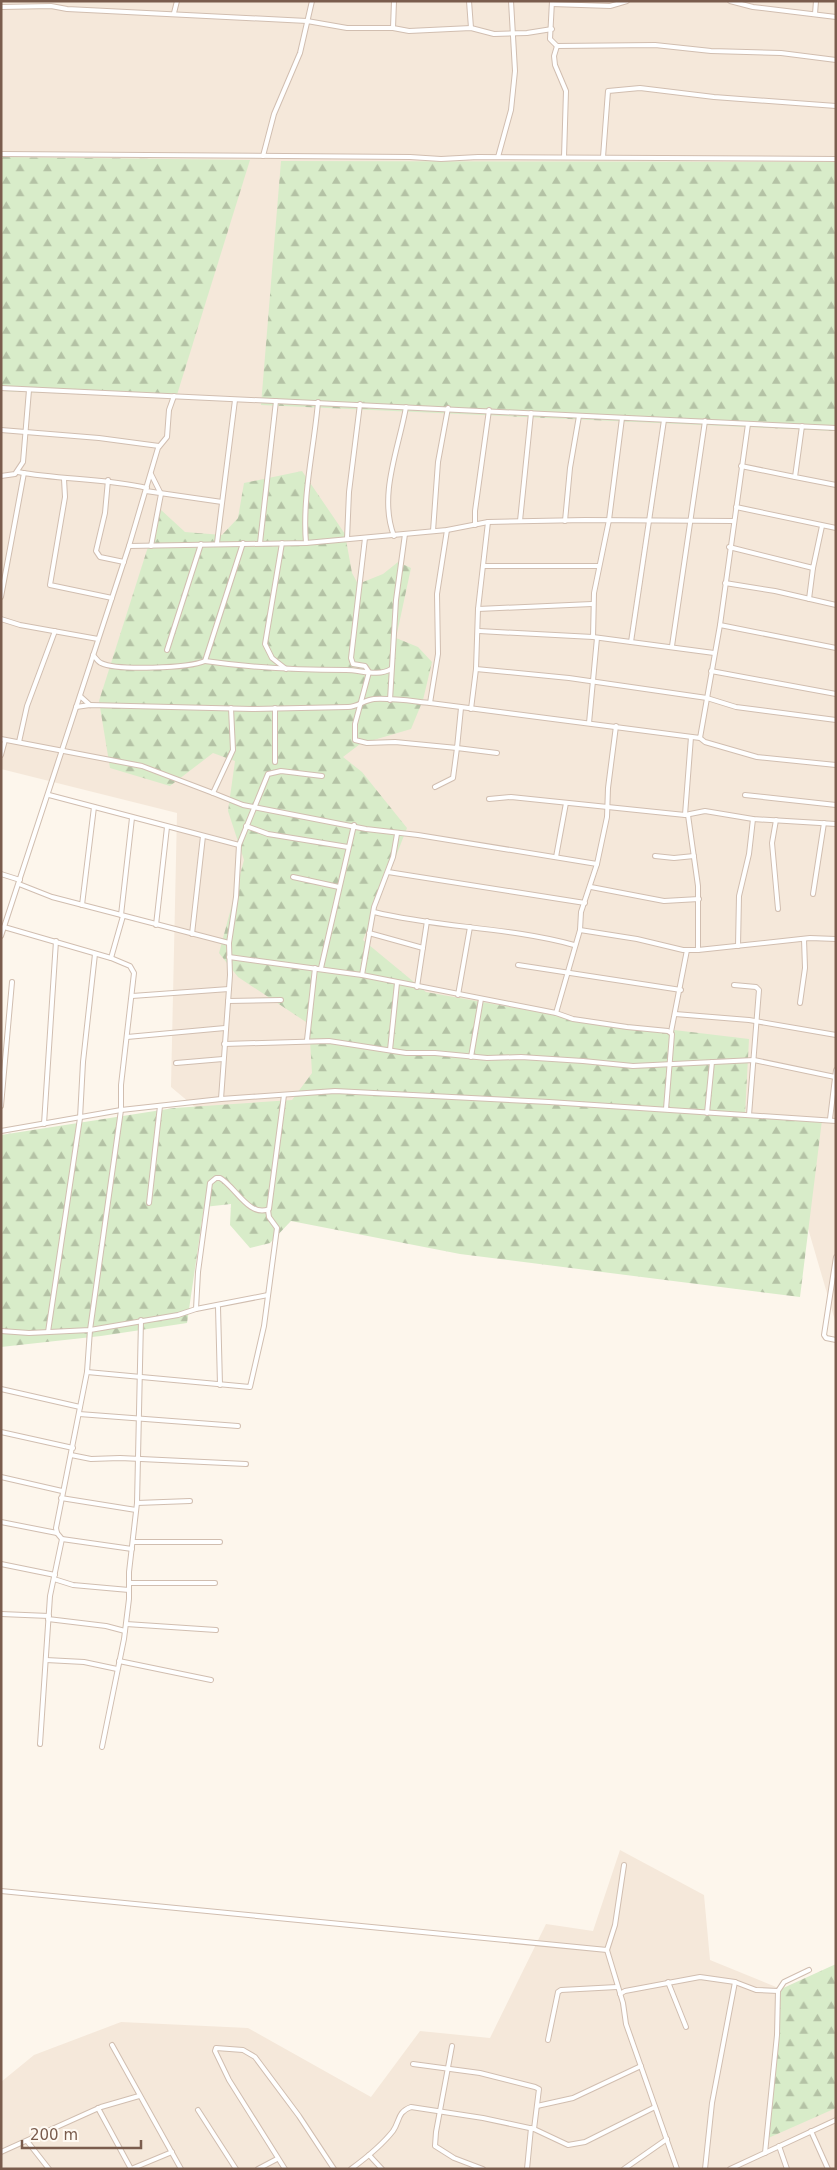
<svg xmlns="http://www.w3.org/2000/svg" width="837" height="2170" viewBox="0 0 837 2170" font-family="'DejaVu Sans',sans-serif">
<style>
.residential{fill:#f5e8da}
.forest{fill:url(#forest-firs)}
.lines{fill:none;stroke-linecap:round;stroke-linejoin:round}
.street-casing{stroke:#d1beb0;stroke-width:6}
.street{stroke:#fff;stroke-width:4}
</style>
<defs>
<pattern id="forest-firs" width="22" height="20" patternUnits="userSpaceOnUse" patternTransform="scale(1.25)"><rect width="22" height="20" fill="#d8ecc9"/><path d="M5 1l3.5 6h-7zM16 11l3.5 6h-7z" fill="#b4c2a5"/></pattern>
</defs>
<rect width="100%" height="100%" fill="#fdf6ec"/>
<!-- residential -->
<g class="residential">
<path d="M1,1H836V1324L788,1160L222,1130L171,1087L177,813L1,769Z"/>
<path d="M620,1850L704,1895L710,1960L781,1989L766,2139L836,2100V2169H1V2082L34,2055L121,2022L248,2028L371,2097L420,2031L490,2038L546,1924L593,1931Z"/>
</g>
<!-- forest -->
<g class="forest">
<path d="M1,157L250,160L176,398L1,391Z"/>
<path d="M281,161L836,162V431L261,405Z"/>
<path d="M302,471L345,534L352,573L358,584L383,574L398,562L411,568L396,638L418,647L432,662L423,700L411,729L360,744L343,757L362,772L407,828L363,940L426,992L566,1017L749,1039L745,1115L822,1120L800,1297L460,1254L291,1221L270,1243L250,1248L230,1225L231,1204L204,1207L187,1323L101,1336L1,1347V1135L174,1108L292,1100L312,1073L309,1024L238,977L219,953L244,860L228,811L235,761L213,753L170,786L110,768L99,701L160,509L185,532L222,535L238,518L244,483Z"/>
<path d="M836,1964V2108L766,2139L781,1989Z"/>
</g>
<g class="lines">
<defs>
<g id="street">
<path d="M469,1L471,28"/>
<path d="M552,1L550,39L557,46L655,45L711,51L781,53L836,60"/>
<path d="M730,1L753,7L836,17"/>
<path d="M552,4L610,6L627,1"/>
<path d="M1,7L51,6L67,9L307,21L347,28H393L409,31L471,28L494,34L527,33L552,29"/>
<path d="M174,13L177,1"/>
<path d="M815,14L816,1"/>
<path d="M393,28L394,1"/>
<path d="M557,46L554,56L555,65L566,91L564,157"/>
<path d="M1,154L410,157L441,159L478,157L836,159"/>
<path d="M263,156L274,114L300,53L312,1"/>
<path d="M498,157L511,110L515,71L511,1"/>
<path d="M603,157L608,91L640,88L714,97L836,106"/>
<path d="M1,388L836,428"/>
<path d="M802,426L795,477L836,485"/>
<path d="M1,430L99,438L159,446"/>
<path d="M741,466L795,477"/>
<path d="M18,472C61,480 104,478 147,488"/>
<path d="M1,476L15,474L23,462L29,390"/>
<path d="M64,479L65,497L50,585L112,598"/>
<path d="M108,480L105,513L96,551L100,557L124,562"/>
<path d="M146,491L222,502"/>
<path d="M736,507L836,528"/>
<path d="M520,521L531,413"/>
<path d="M565,521L570,468L579,416"/>
<path d="M475,525V511L489,410"/>
<path d="M433,531L438,462L448,408"/>
<path d="M394,536C378,495 399,448 406,407"/>
<path d="M365,538L351,658L353,664L365,666L369,672L355,724V740L367,743L395,742L457,748L461,708"/>
<path d="M347,539L349,492L360,404"/>
<path d="M217,543L235,400"/>
<path d="M260,543L276,401"/>
<path d="M282,543L265,644L272,658L286,669"/>
<path d="M306,543C302,496 314,449 318,402"/>
<path d="M129,546L306,543L447,530L488,522L585,520L733,521"/>
<path d="M151,546L161,494L151,474"/>
<path d="M729,547L813,568L822,526"/>
<path d="M484,566H599"/>
<path d="M725,583L775,591L836,605"/>
<path d="M1,597L24,473"/>
<path d="M809,599L813,568"/>
<path d="M478,609L592,604"/>
<path d="M1,619L20,625L98,639"/>
<path d="M720,625L836,648"/>
<path d="M479,631L593,637L714,653"/>
<path d="M593,637L594,593L609,520L622,418"/>
<path d="M631,642L664,420"/>
<path d="M672,646L705,421"/>
<path d="M167,650L201,544"/>
<path d="M93,655C96,658 98,662 101,663C117,671 189,668 205,661L243,543"/>
<path d="M205,661C253,668 299,670 346,670C361,670 378,677 391,669"/>
<path d="M476,669L569,678L707,698L736,707L836,720"/>
<path d="M711,671L836,694"/>
<path d="M80,696L90,705"/>
<path d="M390,700L396,600L405,534"/>
<path d="M430,703L438,654L437,594L447,530"/>
<path d="M76,707L90,705L252,709L348,707C358,707 364,700 374,699C392,698 411,701 430,703L700,738L720,625L748,424"/>
<path d="M275,708V762"/>
<path d="M471,709L476,669L478,609L488,522"/>
<path d="M589,723L597,638"/>
<path d="M700,738L705,742L757,757L836,765"/>
<path d="M1,739L142,766L213,793L233,750L231,708"/>
<path d="M19,742L27,706L55,631"/>
<path d="M1,755L5,740"/>
<path d="M435,787L453,778L457,748L497,753"/>
<path d="M213,793L243,805L366,829L418,835L597,864L607,817L608,788L616,726"/>
<path d="M49,795L239,845"/>
<path d="M745,795L836,805"/>
<path d="M489,799L511,797L685,815L705,811L753,819L836,824"/>
<path d="M685,815L691,737"/>
<path d="M688,815L698,886V950"/>
<path d="M776,820L772,843L778,909"/>
<path d="M246,826L268,834L348,847"/>
<path d="M655,856L674,858L694,856"/>
<path d="M556,857L566,803"/>
<path d="M388,872L585,903"/>
<path d="M1,874L20,880"/>
<path d="M293,877L339,887"/>
<path d="M19,884L52,897L229,943"/>
<path d="M591,887L664,901L699,899"/>
<path d="M813,894L824,823"/>
<path d="M82,905L94,807"/>
<path d="M374,912C439,928 509,927 574,945"/>
<path d="M121,915L132,818"/>
<path d="M156,925L167,827"/>
<path d="M4,927L111,958L130,966L134,973L121,1085V1110L90,1330L87,1372L56,1528L57,1533L62,1539L50,1596L40,1744"/>
<path d="M580,930L637,939L683,950H698L810,938L836,939"/>
<path d="M369,933L423,948"/>
<path d="M192,934L203,836"/>
<path d="M1,936L129,546L158,448L167,437L169,410L174,396"/>
<path d="M738,946L739,896L749,854L753,819"/>
<path d="M229,957L362,975L556,1013L573,1019L627,1027L668,1031L672,1034L666,1109"/>
<path d="M111,958L123,916"/>
<path d="M518,965L681,990"/>
<path d="M321,968L354,825"/>
<path d="M362,975L374,907L393,857L397,834"/>
<path d="M734,985L756,987L759,990L749,1115"/>
<path d="M417,987L427,921"/>
<path d="M458,995L470,927"/>
<path d="M132,996L229,989"/>
<path d="M228,1001L281,1000"/>
<path d="M800,1003L805,968L804,939"/>
<path d="M556,1013L580,930L581,912L597,864"/>
<path d="M675,1014L749,1020L836,1035"/>
<path d="M671,1032L687,950"/>
<path d="M127,1037L225,1028"/>
<path d="M307,1040L315,968"/>
<path d="M224,1044L329,1041L406,1053H435L487,1058L521,1057L583,1061L633,1066L754,1060L835,1077"/>
<path d="M390,1050L397,983"/>
<path d="M471,1057L481,999"/>
<path d="M176,1063L223,1059"/>
<path d="M221,1099L230,975L229,943L236,897L239,845L268,774L281,771L322,776"/>
<path d="M1,1106L12,982"/>
<path d="M707,1113L712,1062"/>
<path d="M830,1119L836,1070"/>
<path d="M44,1124L56,941"/>
<path d="M1,1131L121,1110L221,1099L335,1091L549,1102L836,1121"/>
<path d="M149,1203L160,1106"/>
<path d="M836,1257L824,1335L826,1338L836,1340"/>
<path d="M218,1307L220,1385"/>
<path d="M196,1309L268,1295"/>
<path d="M1,1331L29,1333L90,1330L178,1315L196,1309L198,1272L210,1183L216,1178H220C235,1186 249,1218 269,1209L284,1095"/>
<path d="M48,1332L80,1118L83,1062L95,954"/>
<path d="M87,1372L250,1387L264,1326L277,1228L269,1217L268,1210"/>
<path d="M1,1389L80,1407"/>
<path d="M79,1414L238,1426"/>
<path d="M1,1432L73,1448"/>
<path d="M71,1455L91,1459L120,1458L246,1464"/>
<path d="M1,1477L62,1491"/>
<path d="M61,1498L136,1510"/>
<path d="M137,1503L190,1501"/>
<path d="M1,1522L57,1533"/>
<path d="M62,1539L132,1549"/>
<path d="M133,1542H220"/>
<path d="M1,1564L55,1575"/>
<path d="M54,1579L73,1585L129,1590"/>
<path d="M129,1583H215"/>
<path d="M1,1614L49,1616"/>
<path d="M48,1619L106,1626L125,1631"/>
<path d="M126,1624L216,1630"/>
<path d="M46,1660L84,1662L117,1669"/>
<path d="M119,1661L211,1680"/>
<path d="M102,1747L124,1639L129,1599V1572L137,1503L141,1320"/>
<path d="M1,1891L607,1950L615,1925L624,1865"/>
<path d="M607,1950L623,2003L626,2024L677,2169"/>
<path d="M668,1982L686,2027"/>
<path d="M620,1994L625,1991L700,1977L735,1982L756,1990L778,1991L784,1982L809,1970"/>
<path d="M548,2040L558,1992L561,1990L617,1987"/>
<path d="M112,2045L181,2169"/>
<path d="M452,2046L436,2132L435,2146L454,2158L483,2169"/>
<path d="M413,2064L480,2073L535,2087L539,2089L534,2129"/>
<path d="M537,2106L573,2098L641,2066"/>
<path d="M98,2108L131,2169"/>
<path d="M198,2110L236,2169"/>
<path d="M811,2131L828,2169"/>
<path d="M27,2141L49,2169"/>
<path d="M779,2146L787,2169"/>
<path d="M1,2152L101,2107L139,2096"/>
<path d="M765,2153L777,2035L778,1991"/>
<path d="M369,2155L382,2169"/>
<path d="M131,2169L172,2152"/>
<path d="M258,2169L277,2159"/>
<path d="M285,2169L229,2080L215,2051L216,2048L243,2050L255,2057L299,2116L334,2169"/>
<path d="M351,2169C366,2158 382,2145 393,2131C400,2121 397,2112 411,2107L483,2118L534,2129L568,2145L585,2142L655,2107"/>
<path d="M527,2169L531,2128"/>
<path d="M624,2169L667,2139"/>
<path d="M705,2169L712,2103L735,1982"/>
<path d="M730,2169L836,2120"/>
</g>
</defs>
<!-- street casing -->
<use href="#street" class="street-casing"/>
<!-- street -->
<use href="#street" class="street"/>
</g>
<!-- border -->
<rect width="837" height="2170" fill="none" stroke="#7a5c4d" stroke-width="5"/>
<!-- scale -->
<path d="M22 2140v8h119v-8" fill="none" stroke="#7a5c4d" stroke-width="2.5"/>
<text x="30" y="2140" font-size="15" fill="#7a5c4d" stroke="#fffaf3" stroke-width="4" paint-order="stroke">200 m</text>
</svg>
